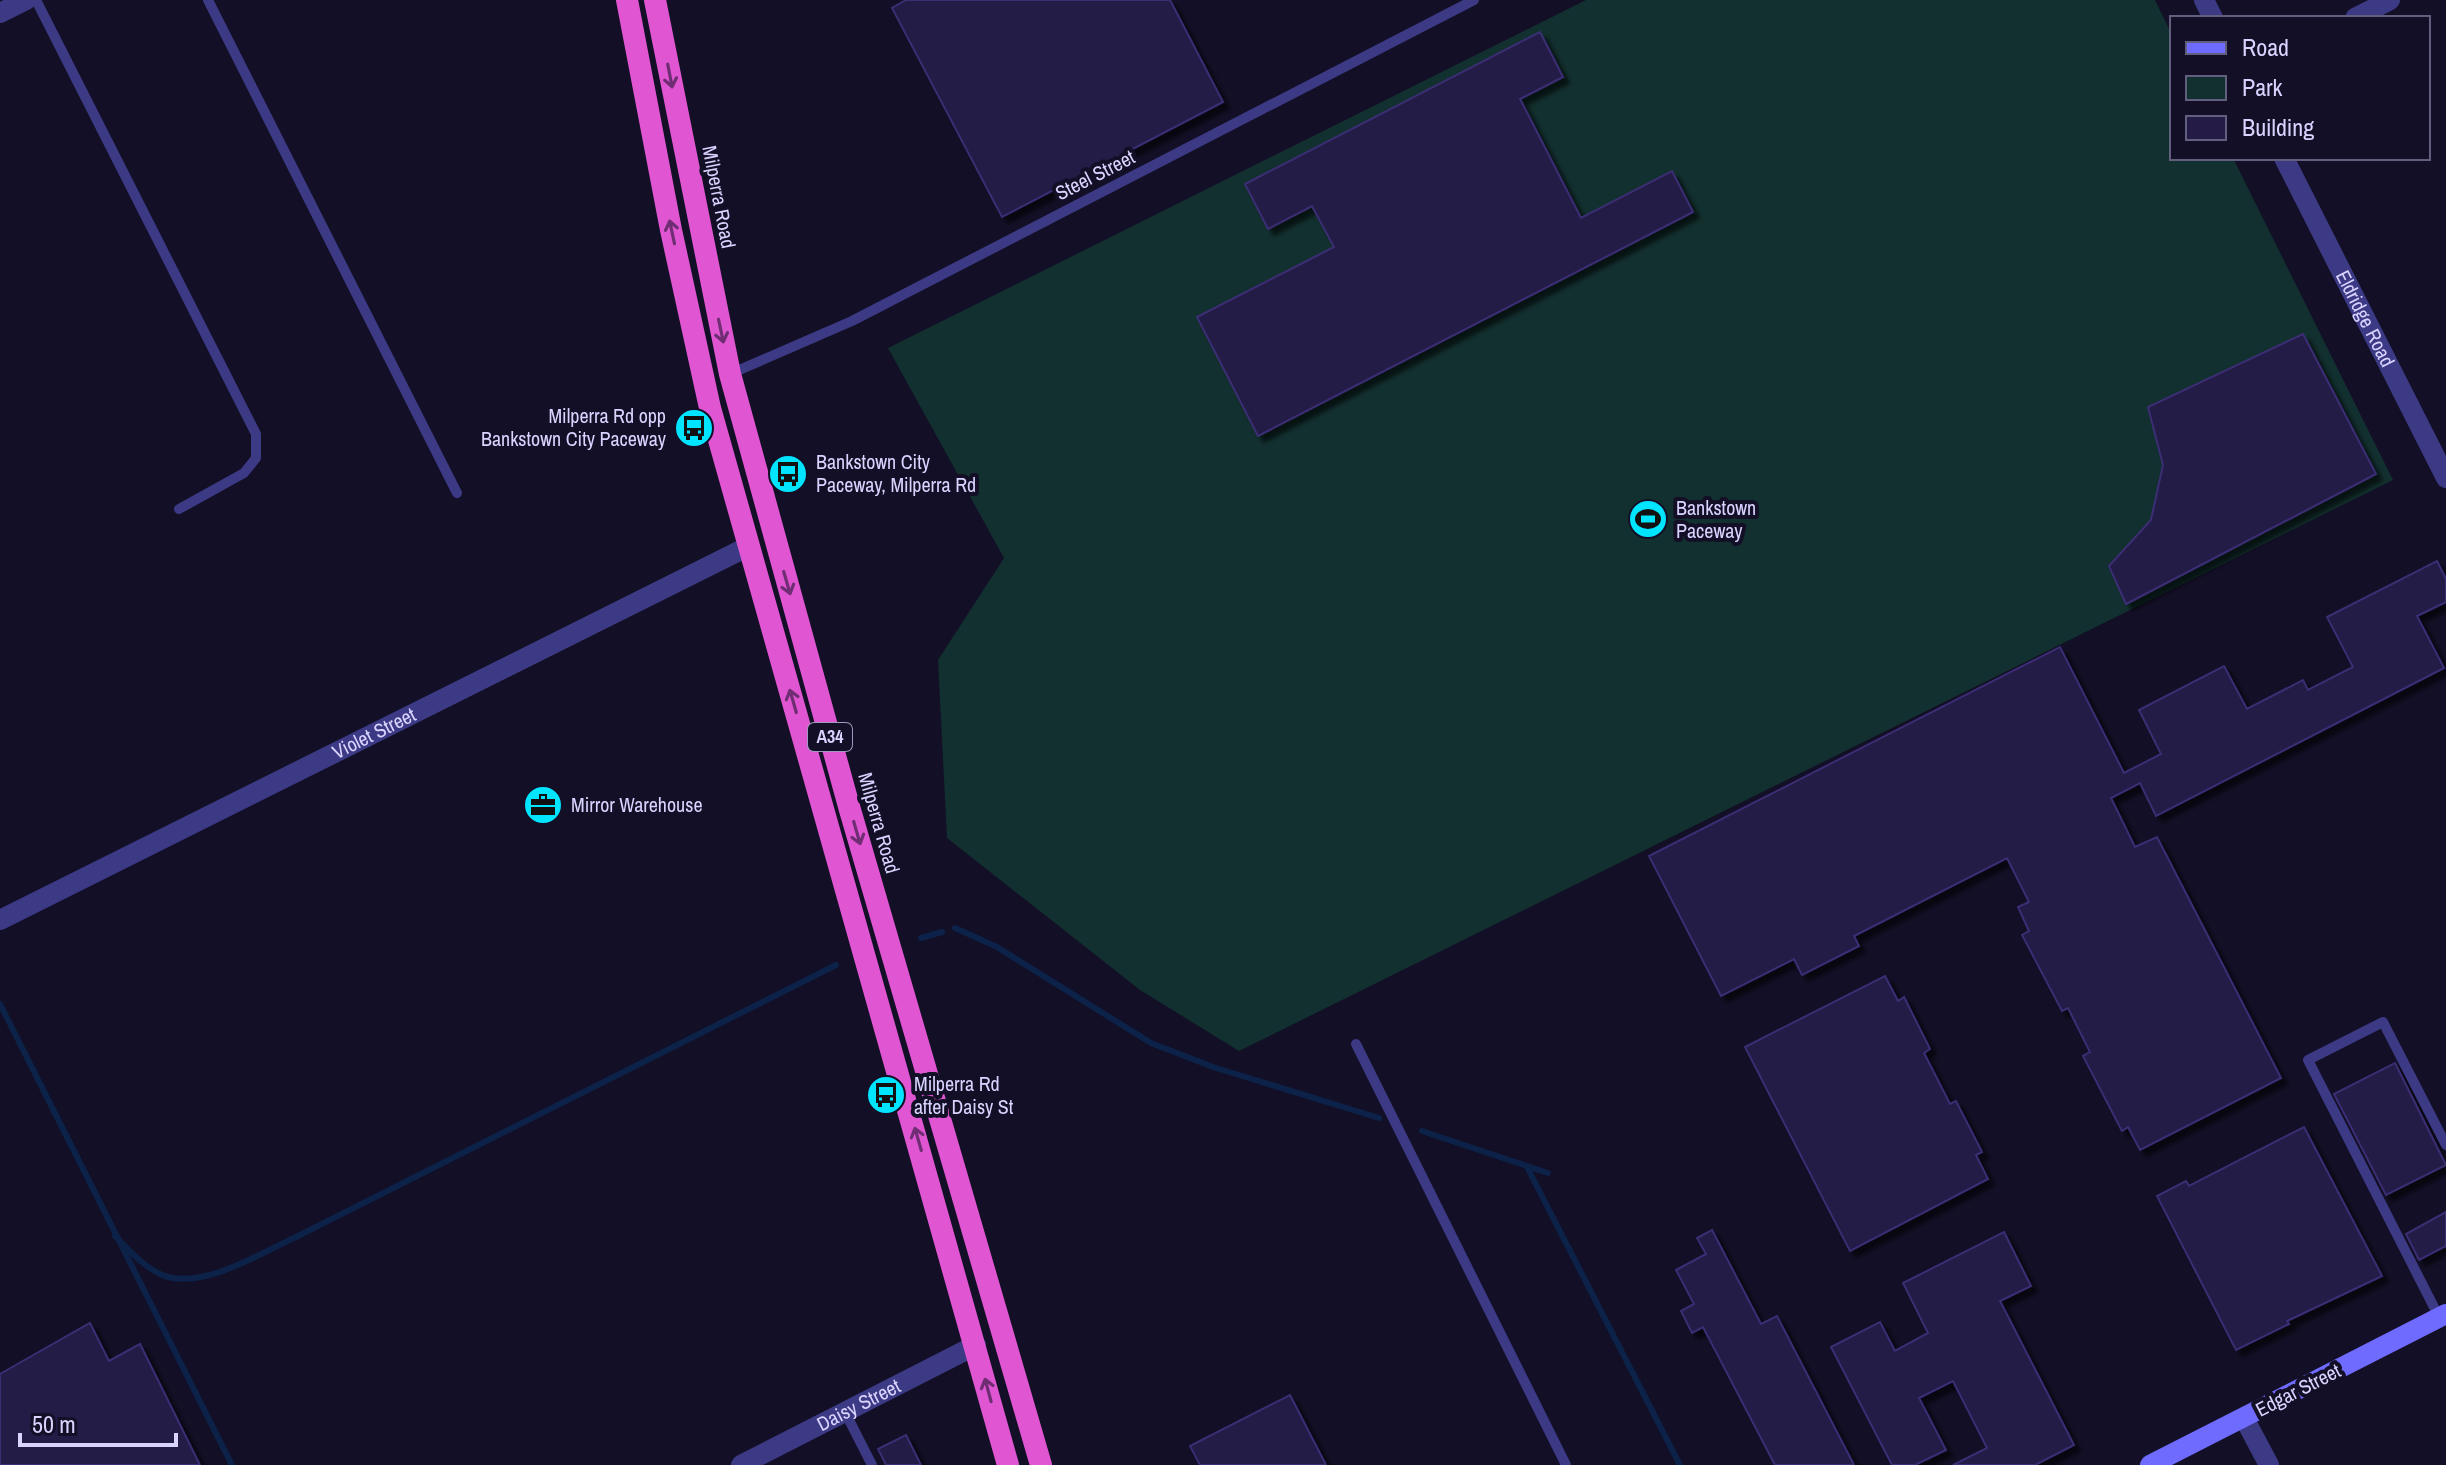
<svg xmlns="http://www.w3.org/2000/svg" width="2446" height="1465" viewBox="0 0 2446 1465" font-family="'Archivo Narrow',sans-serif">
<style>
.green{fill:#12302f}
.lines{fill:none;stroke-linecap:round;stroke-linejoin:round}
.stream{stroke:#0c2248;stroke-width:6}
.building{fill:#241b47;stroke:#3b2d73;stroke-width:2;filter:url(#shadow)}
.service{stroke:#3d3a85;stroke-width:10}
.minor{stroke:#3d3a85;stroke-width:20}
.secondary{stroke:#6f6bff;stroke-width:20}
.trunk{stroke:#e055d1;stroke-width:22}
.oneway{stroke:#6f2e73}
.labels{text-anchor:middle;stroke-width:8;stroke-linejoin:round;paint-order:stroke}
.shield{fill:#130f26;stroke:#9e99be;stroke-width:2}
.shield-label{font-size:18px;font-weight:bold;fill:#d9d4ff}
.street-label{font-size:20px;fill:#d9d4ff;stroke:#130f26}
.poi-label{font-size:20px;fill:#d9d4ff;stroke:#130f26;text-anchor:start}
</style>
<defs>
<filter id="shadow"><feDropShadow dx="6" dy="6" stdDeviation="2" flood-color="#0009"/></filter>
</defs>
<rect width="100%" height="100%" fill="#130f26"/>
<!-- green -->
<path class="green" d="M1586,0H2155L2172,35V158H2233L2393,480L1239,1051L1140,990L947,838L938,660L1004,558L888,348Z"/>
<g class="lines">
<!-- stream -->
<g class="stream">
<path d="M955,928L997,947L1151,1043L1213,1067L1379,1118"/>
<path d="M921,938L942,932"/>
<path d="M0,1004L232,1465"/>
<path d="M1422,1131L1548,1173"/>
<path d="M1527,1167L1680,1465"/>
<path d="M115,1236C130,1251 147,1271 168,1277C207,1287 261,1253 296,1237L836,965"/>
</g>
</g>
<!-- building -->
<g class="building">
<path d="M906,0H1170L1223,102L1002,217L892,8Z"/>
<path d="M1540,32L1563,77L1520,99L1581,218L1672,171L1693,212L1258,436L1197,317L1334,247L1312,206L1268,229L1245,184Z"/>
<path d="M2303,334L2376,474L2126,604L2109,566L2151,520L2163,465L2148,407Z"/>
<path d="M2437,561L2446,579V602L2417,616L2444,668L2156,816L2140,783L2111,798L2135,847L2157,837L2281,1078L2140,1150L2128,1127L2122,1131L2083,1056L2090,1052L2068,1008L2062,1011L2022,935L2029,931L2018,907L2029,902L2007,858L1854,936L1859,946L1802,975L1794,959L1721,996L1649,856L2060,647L2124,773L2161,754L2139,710L2224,666L2247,709L2303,680L2308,690L2353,667L2327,617Z"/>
<path d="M1885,976L1898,1001L1904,997L1930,1049L1924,1053L1950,1104L1956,1101L1982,1152L1976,1155L1988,1179L1850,1251L1745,1047Z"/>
<path d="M2395,1063L2446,1165L2386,1195L2334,1094Z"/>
<path d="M2304,1127L2382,1276L2287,1321L2289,1324L2236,1350L2157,1196L2186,1181L2189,1186Z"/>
<path d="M2446,1212V1246L2419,1260L2406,1234Z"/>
<path d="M1712,1230L1761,1324L1777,1316L1854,1465H1775L1703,1327L1692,1333L1681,1311L1694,1304L1676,1270L1706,1254L1697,1238Z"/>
<path d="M2004,1232L2031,1286L2000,1301L2074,1445L2035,1465H1953L1987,1448L1953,1381L1919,1398L1946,1450L1915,1465H1892L1831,1347L1880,1322L1895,1351L1928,1333L1903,1283Z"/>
<path d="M90,1323L109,1361L140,1344L200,1465H0V1374Z"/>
<path d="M1290,1395L1326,1465H1200L1190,1446Z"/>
<path d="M906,1435L921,1465H886L878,1449Z"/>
</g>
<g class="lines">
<!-- service -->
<g class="service">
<path d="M36,0L256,434V458L244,473L179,509"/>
<path d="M208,0L457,493"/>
<path d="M730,374L852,321L1474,0"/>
<path d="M1356,1044L1566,1465"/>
<path d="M2439,1317L2308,1060L2383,1022L2446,1145"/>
<path d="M845,1412L872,1465"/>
</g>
<!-- minor -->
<g class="minor">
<path d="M2204,0L2213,18"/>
<path d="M0,13L26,0"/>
<path d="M2355,18L2390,0"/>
<path id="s1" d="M2284,158L2446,478"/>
<path id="s2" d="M0,920L749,546"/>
<path d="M2244,1418L2269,1465"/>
<path id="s3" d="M741,1465L976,1345"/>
</g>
<!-- secondary -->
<path class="secondary" d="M2150,1465L2446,1314"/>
<!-- trunk -->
<g class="trunk">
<path d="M627,0L671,230L710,408L1008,1465"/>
<path d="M655,0L730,374L850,810L1041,1465"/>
</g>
</g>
<!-- one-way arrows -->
<defs><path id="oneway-shaft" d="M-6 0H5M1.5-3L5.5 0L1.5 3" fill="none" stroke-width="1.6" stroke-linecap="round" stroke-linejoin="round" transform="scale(2)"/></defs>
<g class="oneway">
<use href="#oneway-shaft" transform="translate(670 76) rotate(79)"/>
<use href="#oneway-shaft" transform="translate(672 232) rotate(-102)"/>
<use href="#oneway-shaft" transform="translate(721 331) rotate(78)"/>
<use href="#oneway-shaft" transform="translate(787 583) rotate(74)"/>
<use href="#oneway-shaft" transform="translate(793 701) rotate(-106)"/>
<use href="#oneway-shaft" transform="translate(857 833) rotate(74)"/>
<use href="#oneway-shaft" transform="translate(918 1139) rotate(-106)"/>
<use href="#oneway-shaft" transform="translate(988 1390) rotate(-105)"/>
</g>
<!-- icons -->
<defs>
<symbol id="bus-disc" viewBox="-11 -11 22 22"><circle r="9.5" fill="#00e5ff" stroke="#130f26"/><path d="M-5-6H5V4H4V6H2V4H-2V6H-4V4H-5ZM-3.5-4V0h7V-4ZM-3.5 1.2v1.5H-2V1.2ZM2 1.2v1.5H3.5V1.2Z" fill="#111"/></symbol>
<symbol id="stadium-disc" viewBox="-11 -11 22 22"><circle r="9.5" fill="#00e5ff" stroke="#130f26"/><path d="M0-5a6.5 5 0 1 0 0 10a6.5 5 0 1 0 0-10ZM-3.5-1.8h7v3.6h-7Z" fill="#111"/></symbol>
<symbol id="office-disc" viewBox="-11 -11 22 22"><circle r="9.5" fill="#00e5ff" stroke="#130f26"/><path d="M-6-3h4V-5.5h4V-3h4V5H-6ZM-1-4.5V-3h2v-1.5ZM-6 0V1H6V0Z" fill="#111"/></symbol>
</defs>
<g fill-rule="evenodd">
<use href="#bus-disc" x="672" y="406" width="44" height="44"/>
<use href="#bus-disc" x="766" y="452" width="44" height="44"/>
<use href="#stadium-disc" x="1626" y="497" width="44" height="44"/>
<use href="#office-disc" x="521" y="783" width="44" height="44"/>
<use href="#bus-disc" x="864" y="1073" width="44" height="44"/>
</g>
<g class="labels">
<!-- shield labels -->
<rect class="shield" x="808" y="723" width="44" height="28" rx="6"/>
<g class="shield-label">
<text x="830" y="743">A34</text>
</g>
<!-- street labels -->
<g class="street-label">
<text transform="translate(1095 175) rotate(-27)" y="7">Steel Street</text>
<text transform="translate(719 197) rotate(79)" y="7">Milperra Road</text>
<text dy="7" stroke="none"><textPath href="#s1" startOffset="180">Eldridge Road</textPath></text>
<text dy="7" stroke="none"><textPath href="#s2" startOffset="418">Violet Street</textPath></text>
<text transform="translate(879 823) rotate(74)" y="7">Milperra Road</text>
<text transform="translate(2298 1390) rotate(-27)" y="7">Edgar Street</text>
<text dy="7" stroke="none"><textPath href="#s3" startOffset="132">Daisy Street</textPath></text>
</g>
<!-- poi labels -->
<g class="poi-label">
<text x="666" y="423" text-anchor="end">Milperra Rd opp<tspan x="666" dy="23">Bankstown City Paceway</tspan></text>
<text x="816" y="469">Bankstown City<tspan x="816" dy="23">Paceway, Milperra Rd</tspan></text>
<text x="1676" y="515">Bankstown<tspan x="1676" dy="23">Paceway</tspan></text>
<text x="571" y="812">Mirror Warehouse</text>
<text x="914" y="1091">Milperra Rd<tspan x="914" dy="23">after Daisy St</tspan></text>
</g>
</g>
<!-- legend -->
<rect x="2170" y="16" width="260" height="144" fill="#130f26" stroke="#625e7d" stroke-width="2"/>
<rect x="2186" y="42" width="40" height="12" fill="#6f6bff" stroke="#625e7d" stroke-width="2"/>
<text x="2242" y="56" font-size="24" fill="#d9d4ff">Road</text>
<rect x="2186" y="76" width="40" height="24" fill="#12302f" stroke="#625e7d" stroke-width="2"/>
<text x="2242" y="96" font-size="24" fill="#d9d4ff">Park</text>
<rect x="2186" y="116" width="40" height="24" fill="#241b47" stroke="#625e7d" stroke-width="2"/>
<text x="2242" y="136" font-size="24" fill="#d9d4ff">Building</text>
<!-- scale -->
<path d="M20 1433v12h156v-12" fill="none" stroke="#d9d4ff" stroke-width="4"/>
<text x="32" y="1433" font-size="24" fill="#d9d4ff" stroke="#130f26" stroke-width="6" paint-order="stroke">50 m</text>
</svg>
